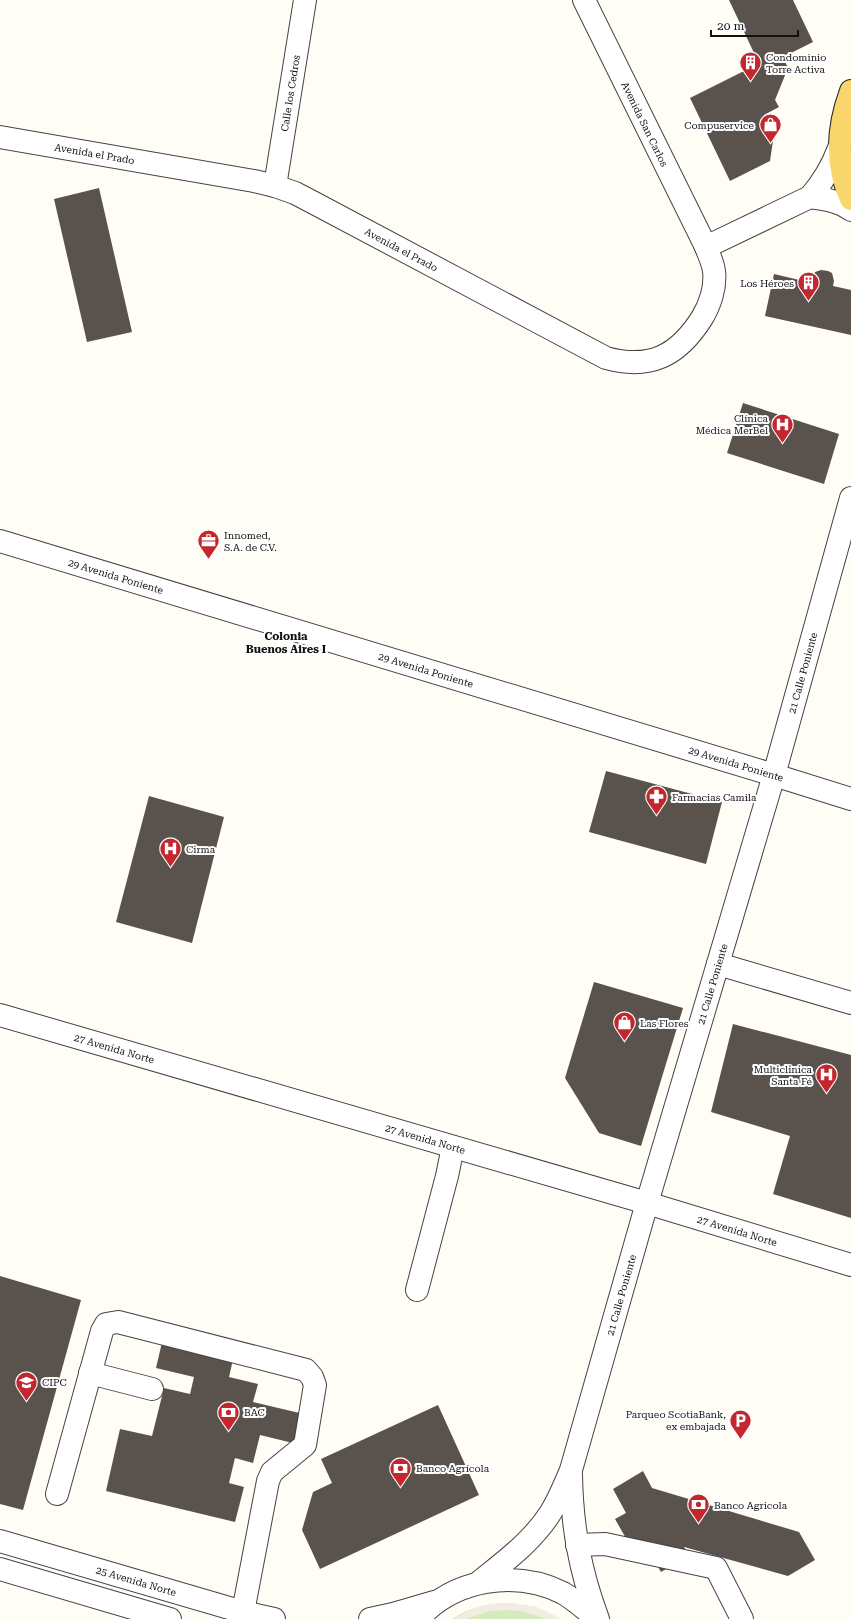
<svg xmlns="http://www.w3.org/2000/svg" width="851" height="1619" viewBox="0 0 851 1619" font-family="'Roboto Serif',serif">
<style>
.green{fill:#d5ebbd}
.plaza{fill:#f1ede2}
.building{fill:#5a524d}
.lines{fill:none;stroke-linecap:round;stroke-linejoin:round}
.minor-casing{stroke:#444;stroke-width:24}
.major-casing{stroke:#222;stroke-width:24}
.minor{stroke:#fff;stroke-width:22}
.major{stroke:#f9d66b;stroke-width:22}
.labels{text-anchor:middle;stroke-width:4;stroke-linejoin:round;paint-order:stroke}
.poi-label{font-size:10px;fill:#111;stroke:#fff;text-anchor:start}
.street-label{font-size:10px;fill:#111;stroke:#fff}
.neighbourhood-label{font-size:11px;font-weight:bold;fill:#111;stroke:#fff}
</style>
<rect width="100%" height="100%" fill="#fffdf5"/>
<!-- green -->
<path class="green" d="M510,1603L536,1607L561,1619H452C469,1607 490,1603 510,1603Z"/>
<!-- plaza -->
<path class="plaza" d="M510,1603L536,1607L561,1619H547L521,1611L506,1610L490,1611L466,1619H452L477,1607L490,1604Z"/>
<!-- building -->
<g class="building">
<path d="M729,0H793L813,42L783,57L788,68L775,100L779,107L764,115L774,134L770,161L730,181L690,98L750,68L755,55Z"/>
<path d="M99,188L132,332L87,342L54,199Z"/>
<path d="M821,270L828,271L832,273L834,281L833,286L851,290V335L765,316L774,274L812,283L815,272Z"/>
<path d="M743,403L839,434L824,484L727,453Z"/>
<path d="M606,771L722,802L706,864L589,832Z"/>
<path d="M149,796L224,817L192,943L116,922Z"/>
<path d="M594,982L683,1008L641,1146L599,1133L565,1078Z"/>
<path d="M733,1024L851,1055V1218L773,1194L790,1136L711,1112Z"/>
<path d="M0,1276L81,1300L23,1510L0,1504Z"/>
<path d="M163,1338L234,1355L229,1377L258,1384L253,1402L308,1415L301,1445L260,1435L253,1463L235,1458L229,1483L244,1487L235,1522L106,1491L120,1429L152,1436L164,1388L190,1394L194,1377L156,1368Z"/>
<path d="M438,1405L479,1495L320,1569L302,1530L313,1492L332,1483L321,1459Z"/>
<path d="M643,1471L652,1488L799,1532L815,1560L788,1576L684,1547L689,1556L661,1572L648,1549L636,1556L615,1519L626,1513L613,1489Z"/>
</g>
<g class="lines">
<defs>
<g id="minor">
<path id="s1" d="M0,137L254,181L275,186L295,193L316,204L606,358C650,370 678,356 702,318C710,305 716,287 714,271C713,263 709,255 706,247L584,0"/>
<path id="s2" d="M275,186L305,0"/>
<path d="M810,197C825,199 839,201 851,210"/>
<path d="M706,247L810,197C823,182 832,167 839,148"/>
<path id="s3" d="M0,541L774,775L851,799"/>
<path d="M718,964L851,1003"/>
<path id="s4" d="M0,1015L647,1203L851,1265"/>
<path d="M417,1290L447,1176L453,1147"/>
<path d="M90,1373L152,1389"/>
<path d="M571,1475C572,1527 580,1571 598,1619"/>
<path d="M57,1494L102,1331L106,1324L118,1322L306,1370L312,1377L315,1385L305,1445L272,1472L268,1481L243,1612"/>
<path id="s5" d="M0,1541L243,1612L274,1619"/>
<path d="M577,1545L605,1544L716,1568L742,1619"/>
<path d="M0,1569L170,1619"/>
<path id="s6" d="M478,1583C504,1562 533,1541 551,1512C559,1499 565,1484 571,1470L647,1203L774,775L851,498"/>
<path d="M370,1619L393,1614L434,1602"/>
<path d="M418,1619C454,1579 515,1569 563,1593C575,1600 586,1610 597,1619"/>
</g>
<path id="major" d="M851,91C838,126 835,164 851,199"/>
</defs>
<!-- minor casing -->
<use href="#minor" class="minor-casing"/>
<!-- major casing -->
<use href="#major" class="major-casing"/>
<!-- minor -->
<use href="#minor" class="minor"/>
<!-- major -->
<use href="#major" class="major"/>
</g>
<!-- icons -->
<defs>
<symbol id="building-pin" viewBox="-11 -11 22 30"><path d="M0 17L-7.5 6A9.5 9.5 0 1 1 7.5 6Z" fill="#c4262e" stroke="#fff"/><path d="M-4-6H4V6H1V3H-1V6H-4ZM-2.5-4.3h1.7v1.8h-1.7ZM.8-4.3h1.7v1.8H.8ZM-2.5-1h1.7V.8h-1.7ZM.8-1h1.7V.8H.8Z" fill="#fff"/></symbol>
<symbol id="shop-pin" viewBox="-11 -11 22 30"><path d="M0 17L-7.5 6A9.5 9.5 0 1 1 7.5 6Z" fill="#c4262e" stroke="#fff"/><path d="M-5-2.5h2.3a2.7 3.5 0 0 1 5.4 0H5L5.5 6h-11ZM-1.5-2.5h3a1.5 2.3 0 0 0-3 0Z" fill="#fff"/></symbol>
<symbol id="hospital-pin" viewBox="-11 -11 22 30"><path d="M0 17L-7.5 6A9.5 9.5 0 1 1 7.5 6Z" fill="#c4262e" stroke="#fff"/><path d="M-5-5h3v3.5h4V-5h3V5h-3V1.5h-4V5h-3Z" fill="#fff"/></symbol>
<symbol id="office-pin" viewBox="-11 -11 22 30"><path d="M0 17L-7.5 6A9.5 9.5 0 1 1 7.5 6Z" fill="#c4262e" stroke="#fff"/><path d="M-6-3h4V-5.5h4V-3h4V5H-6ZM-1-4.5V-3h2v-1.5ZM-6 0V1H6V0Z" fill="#fff"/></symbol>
<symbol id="pharmacy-pin" viewBox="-11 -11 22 30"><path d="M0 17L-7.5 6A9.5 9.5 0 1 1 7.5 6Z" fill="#c4262e" stroke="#fff"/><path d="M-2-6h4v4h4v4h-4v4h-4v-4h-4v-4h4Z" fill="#fff"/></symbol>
<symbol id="school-pin" viewBox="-11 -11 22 30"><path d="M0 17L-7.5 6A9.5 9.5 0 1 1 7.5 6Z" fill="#c4262e" stroke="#fff"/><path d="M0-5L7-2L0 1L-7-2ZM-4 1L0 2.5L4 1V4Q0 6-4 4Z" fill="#fff"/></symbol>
<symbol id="bank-pin" viewBox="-11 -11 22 30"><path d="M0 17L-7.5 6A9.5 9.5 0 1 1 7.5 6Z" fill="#c4262e" stroke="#fff"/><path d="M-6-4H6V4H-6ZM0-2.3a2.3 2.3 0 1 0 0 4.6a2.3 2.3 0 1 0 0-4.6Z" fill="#fff"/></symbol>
<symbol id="parking-pin" viewBox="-11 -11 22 30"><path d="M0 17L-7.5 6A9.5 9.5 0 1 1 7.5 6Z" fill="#c4262e" stroke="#fff"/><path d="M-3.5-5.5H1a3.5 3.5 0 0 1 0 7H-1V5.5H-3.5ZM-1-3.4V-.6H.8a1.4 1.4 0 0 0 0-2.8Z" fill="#fff"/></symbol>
</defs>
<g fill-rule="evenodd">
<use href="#building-pin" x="738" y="50" width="25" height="34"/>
<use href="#shop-pin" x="758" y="112" width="25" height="34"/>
<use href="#building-pin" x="796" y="270" width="25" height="34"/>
<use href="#hospital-pin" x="770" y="412" width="25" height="34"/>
<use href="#office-pin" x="196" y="528" width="25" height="34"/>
<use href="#pharmacy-pin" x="644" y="784" width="25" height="34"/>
<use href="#hospital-pin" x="158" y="836" width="25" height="34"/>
<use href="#shop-pin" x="612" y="1010" width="25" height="34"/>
<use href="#hospital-pin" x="814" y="1062" width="25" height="34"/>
<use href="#school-pin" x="14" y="1370" width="25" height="34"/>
<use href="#bank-pin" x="216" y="1400" width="25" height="34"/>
<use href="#parking-pin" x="728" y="1408" width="25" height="34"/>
<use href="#bank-pin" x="388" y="1456" width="25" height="34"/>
<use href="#bank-pin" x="686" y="1492" width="25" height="34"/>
</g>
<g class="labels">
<!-- poi labels -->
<g class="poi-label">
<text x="766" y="61">Condominio<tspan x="766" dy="12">Torre Activa</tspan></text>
<text x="754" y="129" text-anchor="end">Compuservice</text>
<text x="794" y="287" text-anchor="end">Los Héroes</text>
<text x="768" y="422" text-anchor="end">Clínica<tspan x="768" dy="12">Médica MerBel</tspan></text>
<text x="224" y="539">Innomed,<tspan x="224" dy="12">S.A. de C.V.</tspan></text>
<text x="672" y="801">Farmacias Camila</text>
<text x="186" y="853">Cirma</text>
<text x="640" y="1027">Las Flores</text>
<text x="812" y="1073" text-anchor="end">Multiclinica<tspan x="812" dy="12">Santa Fé</tspan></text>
<text x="42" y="1386">CIPC</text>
<text x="244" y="1416">BAC</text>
<text x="726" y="1418" text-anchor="end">Parqueo ScotiaBank,<tspan x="726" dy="12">ex embajada</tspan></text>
<text x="416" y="1472">Banco Agrícola</text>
<text x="714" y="1509">Banco Agricola</text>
</g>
<!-- street labels -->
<g class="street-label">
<text dy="4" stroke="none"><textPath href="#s2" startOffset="94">Calle los Cedros</textPath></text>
<text transform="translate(645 124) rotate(64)" y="4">Avenida San Carlos</text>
<text dy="4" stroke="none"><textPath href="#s1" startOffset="96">Avenida el Prado</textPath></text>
<text dy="4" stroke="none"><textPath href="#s1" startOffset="421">Avenida el Prado</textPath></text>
<text dy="4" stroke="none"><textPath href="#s3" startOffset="121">29 Avenida Poniente</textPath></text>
<text dy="4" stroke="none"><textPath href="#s3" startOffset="445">29 Avenida Poniente</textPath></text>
<text dy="4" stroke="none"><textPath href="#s6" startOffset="979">21 Calle Poniente</textPath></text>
<text dy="4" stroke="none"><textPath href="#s3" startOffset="769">29 Avenida Poniente</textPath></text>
<text dy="4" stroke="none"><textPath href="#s6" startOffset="655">21 Calle Poniente</textPath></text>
<text dy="4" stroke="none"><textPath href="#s4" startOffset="119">27 Avenida Norte</textPath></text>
<text dy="4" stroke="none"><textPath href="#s4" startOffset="443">27 Avenida Norte</textPath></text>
<text dy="4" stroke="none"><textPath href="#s4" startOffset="768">27 Avenida Norte</textPath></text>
<text dy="4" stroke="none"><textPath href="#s6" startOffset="331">21 Calle Poniente</textPath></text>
<text dy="4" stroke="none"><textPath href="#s5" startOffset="142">25 Avenida Norte</textPath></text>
</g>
<!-- neighbourhood labels -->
<g class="neighbourhood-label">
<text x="286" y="640">Colonia<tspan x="286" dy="13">Buenos Aires I</tspan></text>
</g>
</g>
<!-- scale -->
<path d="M711 30v6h87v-6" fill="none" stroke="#111111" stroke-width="2"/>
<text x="717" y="30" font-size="12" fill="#111111" stroke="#ffffff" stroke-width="3" paint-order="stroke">20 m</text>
</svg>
